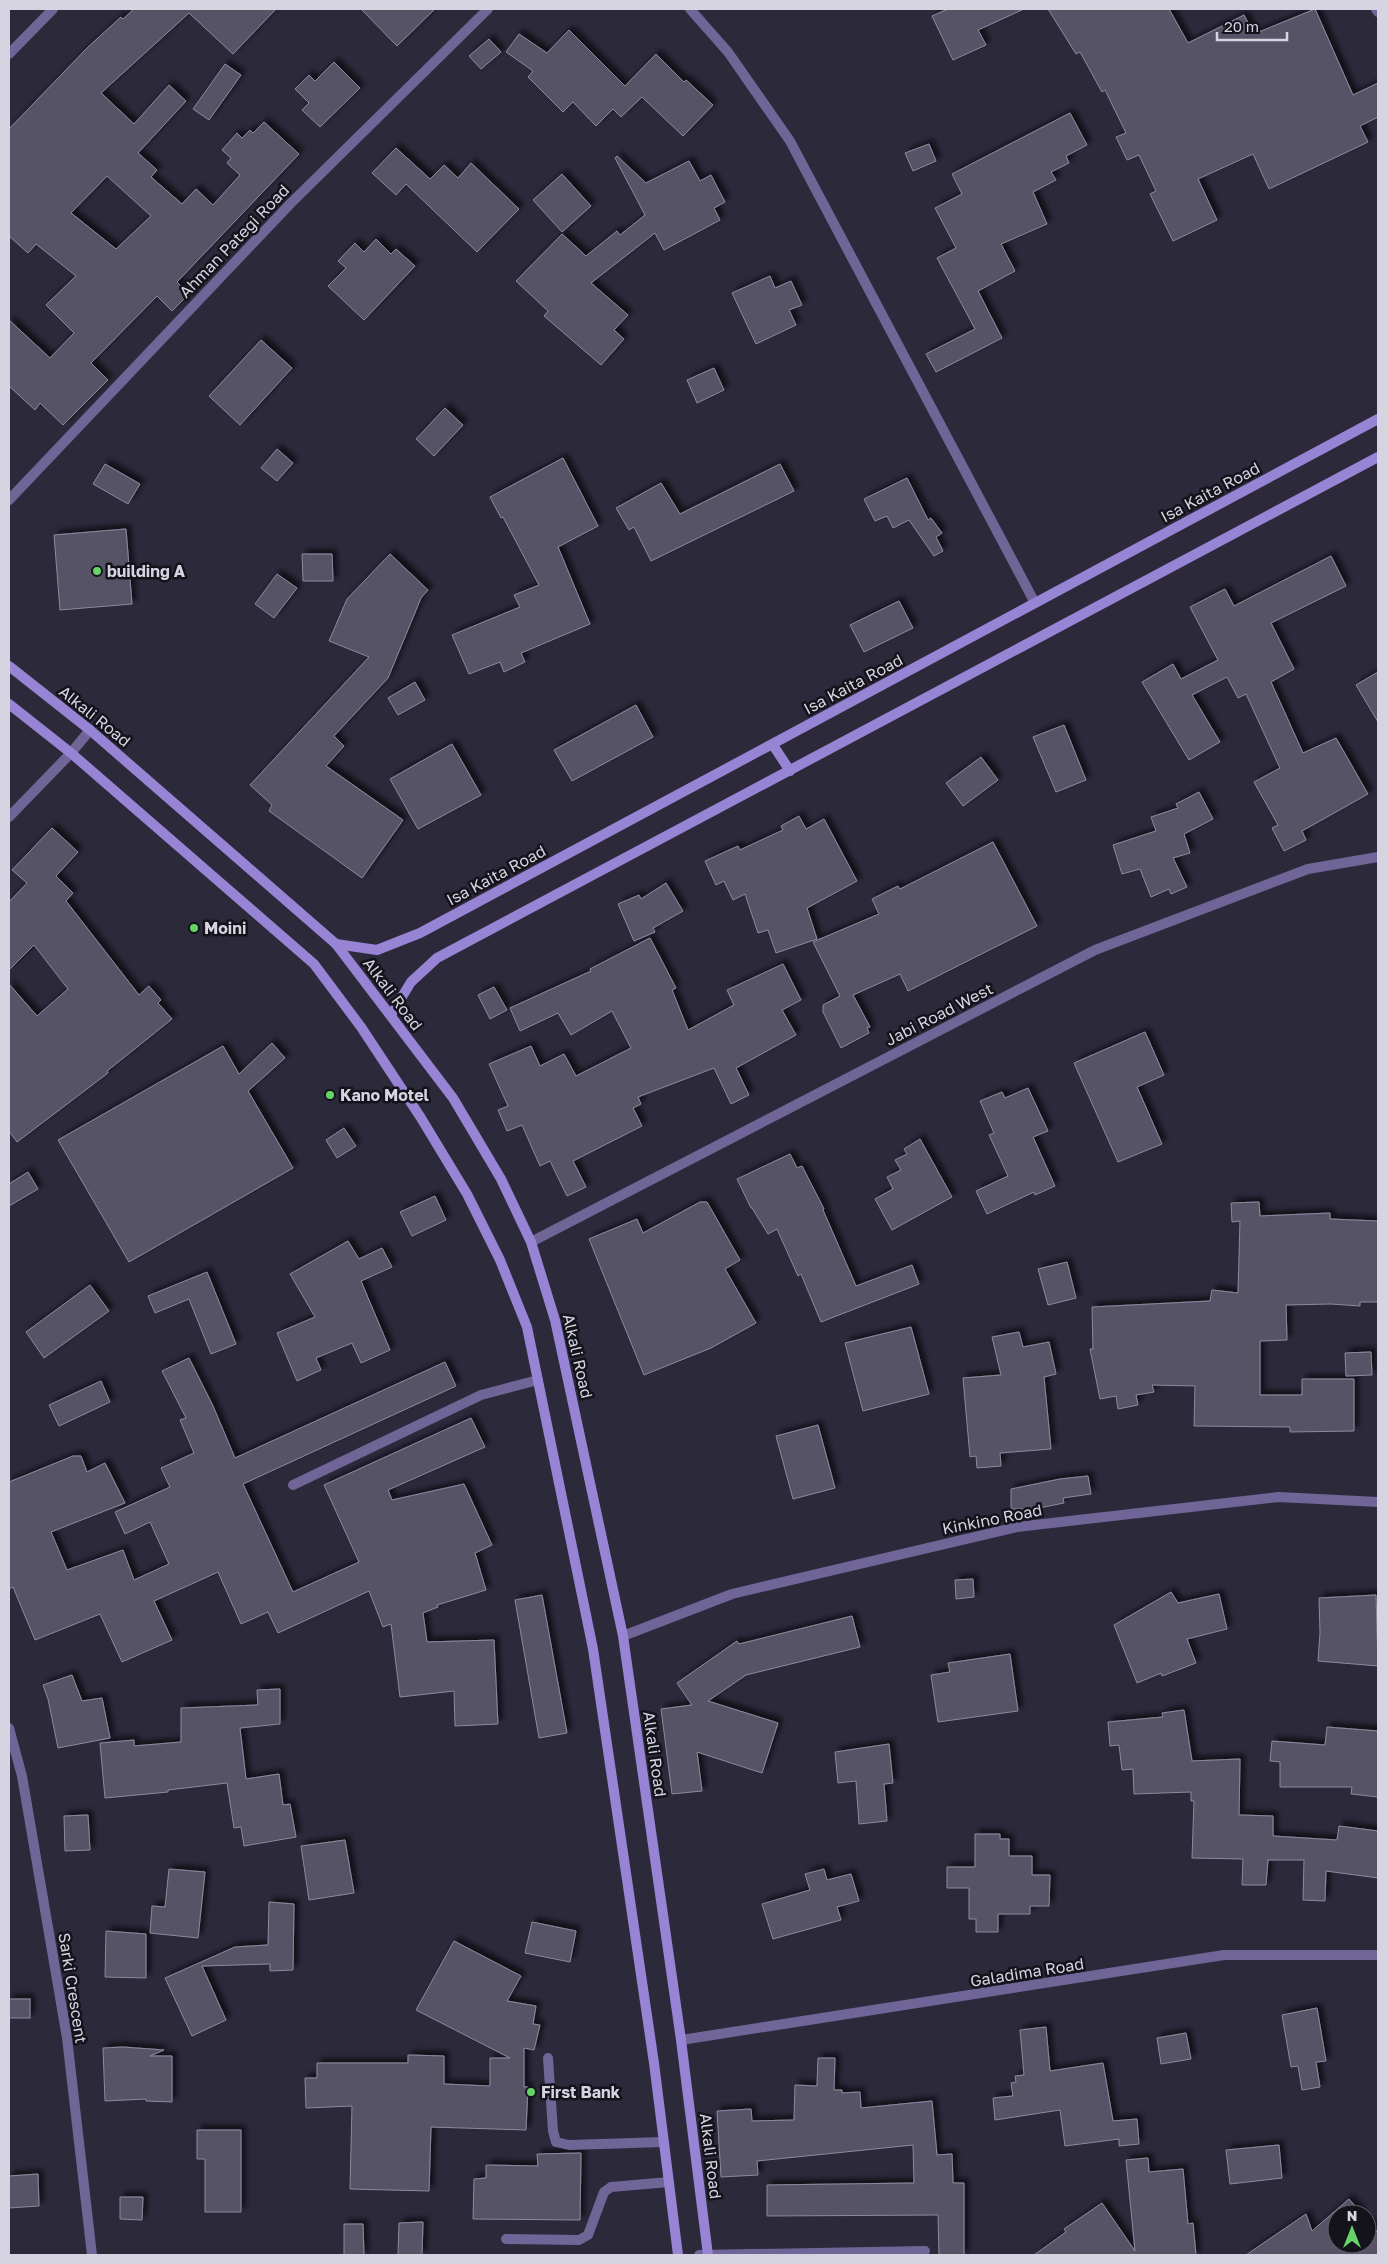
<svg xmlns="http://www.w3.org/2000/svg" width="1387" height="2264" viewBox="0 0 1387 2264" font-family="'Golos Text',sans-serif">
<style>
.building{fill:#565266;stroke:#8d899f;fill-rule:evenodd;filter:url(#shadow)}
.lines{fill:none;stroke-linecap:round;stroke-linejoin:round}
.service{stroke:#706597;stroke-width:10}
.minor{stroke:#706597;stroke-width:10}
.tertiary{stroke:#706597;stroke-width:10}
.secondary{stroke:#9784d4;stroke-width:10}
.poi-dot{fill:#65d467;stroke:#14131b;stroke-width:2}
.labels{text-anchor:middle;stroke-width:5;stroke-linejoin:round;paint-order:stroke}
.street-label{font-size:16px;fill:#d6d4e0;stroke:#14131b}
.poi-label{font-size:16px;font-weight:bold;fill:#d6d4e0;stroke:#14131b;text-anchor:start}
</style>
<defs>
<filter id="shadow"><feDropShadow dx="4.5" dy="-4.5" stdDeviation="2.5" flood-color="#0009"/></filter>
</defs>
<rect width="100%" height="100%" fill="#2c293b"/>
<!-- building -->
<g class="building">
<path d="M134,9H276L233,54L189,13L101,93L134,124L169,85L186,101L138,153L157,170L151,177L182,204L196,189L213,205L240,175L227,163L231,158L222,150L237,133L242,138L250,130L253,133L264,122L299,154L177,282L189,294L172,311L157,296L91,363L108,380L63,425L40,403L35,410L9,386V320L50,358L74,333L46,305L76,276L36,244L28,253L9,236V129L88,47L121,17L123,19ZM107,176L151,216L116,249L71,213Z"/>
<path d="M361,9H435L397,46Z"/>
<path d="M948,9H1024L978,30L986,45L953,60L932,16Z"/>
<path d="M1048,9H1169L1188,43L1244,15L1254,34L1315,9L1353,95L1378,83V117L1360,126L1368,142L1269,189L1253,154L1198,179L1217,220L1173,241L1150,194L1156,191L1139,155L1127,160L1116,137L1126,133L1105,90L1102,92L1080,52L1076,54Z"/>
<path d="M569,30L625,86L656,54L684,82L686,80L713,105L683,136L642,97L621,117L613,109L596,126L573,102L563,112L528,77L533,71L506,52L519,34L547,53Z"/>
<path d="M489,39L501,52L481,69L469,56Z"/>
<path d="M334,62L360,88L320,127L302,110L309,103L295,89L309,75L315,81Z"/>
<path d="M225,64L241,75L209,120L193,109Z"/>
<path d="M1070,113L1087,145L1066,156L1069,163L1051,172L1056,180L1033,192L1047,224L1001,244L1015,271L978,291L1002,338L936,372L926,354L975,329L937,258L956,248L935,208L962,194L952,174Z"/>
<path d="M929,144L936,161L913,171L905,153Z"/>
<path d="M396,148L430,179L444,165L458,178L471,163L519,209L477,252L406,184L396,195L372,173Z"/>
<path d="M617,156L646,183L689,161L700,181L711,175L725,202L714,208L720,220L664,250L655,233L591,283L628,315L614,330L624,339L601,365L544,316L548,311L516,281L562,234L586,256L617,231L620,235L645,215L615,158Z"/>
<path d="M562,174L591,206L562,232L533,200Z"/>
<path d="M376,239L391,254L396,249L415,266L364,320L328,286L346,268L338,261L355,243L364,252Z"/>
<path d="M770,276L775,288L791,281L802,305L789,310L796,325L756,344L732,293Z"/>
<path d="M261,340L292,368L240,425L209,396Z"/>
<path d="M714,368L724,390L697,403L687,380Z"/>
<path d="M445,408L463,425L434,456L416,439Z"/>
<path d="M277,449L293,463L277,481L261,468Z"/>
<path d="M563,458L598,526L558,547L590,624L521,653L525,662L504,672L500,662L469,674L452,635L520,607L514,595L539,585L503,517L501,518L490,497Z"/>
<path d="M105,464L140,484L128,504L93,484Z"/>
<path d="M780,464L794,491L651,561L634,527L629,530L616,508L661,483L680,514Z"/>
<path d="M907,478L928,520L931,518L942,533L936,537L943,551L934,556L909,520L893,528L887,516L875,521L864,499Z"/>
<path d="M126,529L132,604L60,610L54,535Z"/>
<path d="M302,554H332L333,581H303Z"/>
<path d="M390,554L428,590L421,598L388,678L334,736L344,746L326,766L403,820L362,878L269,811L272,805L250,785L369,657L329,641L347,599Z"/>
<path d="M1331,556L1346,586L1271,623L1294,669L1271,682L1303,753L1336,738L1368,794L1302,831L1306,840L1284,851L1272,828L1278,825L1254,782L1280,768L1246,694L1238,698L1227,677L1192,695L1220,742L1189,760L1142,682L1173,664L1181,679L1218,660L1190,607L1225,589L1234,606Z"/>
<path d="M277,574L297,588L274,618L255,604Z"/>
<path d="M899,601L913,628L864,652L850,625Z"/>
<path d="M1378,672V722L1356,685Z"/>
<path d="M415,682L425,700L398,715L388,698Z"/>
<path d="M636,705L653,737L572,781L554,750Z"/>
<path d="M1064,725L1086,780L1056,792L1033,737Z"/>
<path d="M452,744L481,795L418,829L390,779Z"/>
<path d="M981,757L998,780L963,806L946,783Z"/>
<path d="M1199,792L1213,819L1184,834L1190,853L1173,858L1187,887L1171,894L1169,889L1151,897L1140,869L1122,874L1113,845L1156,831L1151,817L1178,808L1176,804Z"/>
<path d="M799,816L806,829L824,819L857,881L807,908L817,939L776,953L768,930L758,933L745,894L733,900L724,881L716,885L705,861L738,846L740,850L783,830L781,826Z"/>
<path d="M52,828L78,852L56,876L73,893L66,901L139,995L149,986L161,1000L158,1003L172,1019L107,1071L108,1073L17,1142L9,1131V984L37,1016L68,989L34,945L9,970V902L27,883L12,870Z"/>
<path d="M993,842L1037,926L908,991L900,974L853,995L870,1027L867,1028L869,1033L841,1048L823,1012V1005L840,996L813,942L879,914L872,899L898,886L900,889Z"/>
<path d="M666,883L683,911L653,928L655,932L634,941L618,904L639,895L641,899Z"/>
<path d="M650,938L676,988L672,990L688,1030L734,1005L727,990L783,964L801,1000L782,1010L796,1035L736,1068L749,1095L731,1104L714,1068L638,1097L641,1104L633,1108L642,1126L573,1161L586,1187L567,1196L550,1161L540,1166L522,1125L507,1131L498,1110L508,1106L489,1064L531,1046L540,1066L564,1054L576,1076L631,1048L612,1011L571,1035L558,1013L520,1031L510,1008L591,971L590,969Z"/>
<path d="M494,987L507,1010L490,1019L478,995Z"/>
<path d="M1145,1032L1164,1075L1137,1087L1162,1144L1118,1162L1074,1063Z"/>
<path d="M272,1043L285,1058L248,1091L293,1168L129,1262L58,1140L223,1046L239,1074Z"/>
<path d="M1028,1088L1048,1131L1033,1137L1055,1186L1035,1195L1034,1192L987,1214L976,1191L1008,1176L989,1135L994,1133L980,1101L1002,1092L1005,1098Z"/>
<path d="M344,1128L356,1146L337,1158L326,1140Z"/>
<path d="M920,1139L952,1197L892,1230L875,1199L893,1189L887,1177L901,1170L895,1160L907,1154L904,1149Z"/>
<path d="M790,1154L797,1168L802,1166L824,1209L823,1210L856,1286L912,1265L919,1284L821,1322L801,1274L798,1276L777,1229L768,1234L752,1208H751L737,1179Z"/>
<path d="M28,1172L38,1189L9,1206V1184Z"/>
<path d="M435,1196L446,1220L412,1236L400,1212Z"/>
<path d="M700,1202H707L740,1260L725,1269L756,1323L711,1348L644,1375L589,1239L637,1219L643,1233Z"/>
<path d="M1259,1202L1260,1216L1330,1213V1219L1378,1221V1302H1360V1306L1331,1304L1286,1305L1287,1340L1260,1341V1395H1302V1379H1354V1431L1290,1432V1427L1194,1426L1195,1386L1152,1385L1154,1392L1136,1395L1138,1405L1118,1409L1116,1396L1100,1399L1090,1349H1093L1092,1307L1210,1301L1212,1290L1238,1293L1240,1221L1232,1222L1231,1203Z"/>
<path d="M348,1241L359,1259L382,1248L392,1267L361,1281L390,1350L361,1363L352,1343L316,1358L321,1370L297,1381L277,1333L315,1317L290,1274Z"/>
<path d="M1067,1262L1076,1298L1048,1305L1038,1269Z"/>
<path d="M207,1272L236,1344L211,1354L189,1299L155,1313L148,1296Z"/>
<path d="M90,1285L109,1311L44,1358L26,1332Z"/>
<path d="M911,1327L929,1394L863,1411L845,1343Z"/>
<path d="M1019,1332L1023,1347L1049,1342L1056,1374L1044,1377L1051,1449L1000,1453L1001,1466L977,1468L976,1456L970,1457L963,1378L1001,1375L992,1337Z"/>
<path d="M1371,1352L1372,1375L1346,1376L1345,1353Z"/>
<path d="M189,1358L213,1406L235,1458L445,1362L456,1386L243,1484L293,1592L359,1562L324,1485L471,1418L485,1447L388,1490L392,1500L464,1484L492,1545L475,1553L486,1590L437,1605L438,1607L423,1613L427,1642L494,1640L498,1724L455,1726L454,1691L400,1697L391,1624L383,1627L369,1591L278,1633L268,1612L241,1624L218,1572L154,1601L172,1640L122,1662L100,1614L35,1640L13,1587L9,1589V1482L73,1456H81L87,1472L105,1463L125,1503L51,1532L67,1570L123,1550L134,1580L169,1564L150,1522L125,1534L115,1512L170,1487L161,1468L194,1453L180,1420L186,1418L162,1371Z"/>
<path d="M101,1381L110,1402L59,1426L49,1405Z"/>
<path d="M818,1425L835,1488L793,1499L776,1436Z"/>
<path d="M1088,1476L1091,1494L1063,1498L1064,1503L1034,1509H1011V1489L1060,1479Z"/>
<path d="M973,1579L974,1597L956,1599L955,1580Z"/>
<path d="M1171,1592L1178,1603L1219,1594L1227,1629L1187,1639L1196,1663L1162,1676L1161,1673L1137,1683L1114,1625Z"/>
<path d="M542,1595L567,1733L539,1738L515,1600Z"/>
<path d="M1376,1595L1378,1666L1318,1661L1320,1633L1319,1598Z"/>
<path d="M852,1616L860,1647L746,1675L708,1701L778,1723L762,1773L697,1752L702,1791L672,1794L661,1709L692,1705L677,1683L737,1641L739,1644Z"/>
<path d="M1010,1654L1018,1711L938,1722L931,1675L950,1672L948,1663Z"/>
<path d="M72,1675L82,1701L102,1698L110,1738L58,1748L48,1699L43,1685Z"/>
<path d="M280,1689V1724L240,1728L246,1779L279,1774L283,1805L290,1804L296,1837L244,1846L241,1827L234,1828L227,1783L168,1790V1792L105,1798L100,1743L134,1740V1746L181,1742V1708L258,1705L257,1690Z"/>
<path d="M1184,1710L1192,1761L1240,1759L1239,1815L1273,1816V1836L1337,1840L1339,1826L1378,1831V1878L1326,1871L1325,1901L1303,1900L1304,1860H1268L1266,1885H1242L1243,1859L1192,1858L1194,1801H1191V1792L1134,1794L1133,1769L1122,1770L1119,1745L1110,1746L1108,1722L1163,1717L1162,1713Z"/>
<path d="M1327,1727L1378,1731V1797L1351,1794L1352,1787H1280V1762L1270,1761L1272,1741L1325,1745Z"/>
<path d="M889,1744L893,1783L884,1784L887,1821L859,1824L856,1781L838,1783L835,1752Z"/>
<path d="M88,1815L90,1850L65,1851L64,1816Z"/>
<path d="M975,1834H1000V1839H1009V1856H1032V1875H1050L1049,1906H1030V1914H998V1932H976V1919H969V1888H947V1867H975Z"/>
<path d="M345,1840L354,1893L309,1900L301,1846Z"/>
<path d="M169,1869L205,1872L198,1938L150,1933L152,1906L165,1907Z"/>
<path d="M824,1869L827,1880L851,1874L859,1901L837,1907L841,1920L773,1939L762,1904L810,1890L805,1874Z"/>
<path d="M269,1902L294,1904L293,1970L270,1971V1964L202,1966L226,2020L192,2036L165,1978L235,1947L268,1945Z"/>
<path d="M532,1922L576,1931L570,1962L525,1953Z"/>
<path d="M106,1931L146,1934V1978L105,1977Z"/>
<path d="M454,1941L521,1976L507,2001L536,2006L533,2024L540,2025L534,2050L524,2048V2087H528L526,2130L431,2127L429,2191L350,2189L352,2106L306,2108L305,2078H317V2063H408V2055L444,2056V2084L490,2086V2058H510L416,2010Z"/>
<rect x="9" y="1999" width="21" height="19"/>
<path d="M1317,2008L1326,2061L1316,2062L1320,2087L1302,2090L1298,2066L1291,2067L1282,2015Z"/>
<path d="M1046,2027L1050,2071L1103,2063L1113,2121L1137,2119L1139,2144L1119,2146V2139L1065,2146L1060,2110L995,2120L993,2098L1013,2096L1011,2083L1016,2082L1015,2076L1024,2075L1020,2030Z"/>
<path d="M1186,2033L1191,2059L1161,2064L1157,2038Z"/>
<path d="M123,2047L164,2050L150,2056H172V2102L146,2101V2099L105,2101L103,2048Z"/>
<path d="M818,2058H835L834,2090H842V2093L860,2092L861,2108L932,2101L937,2155L952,2154L953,2183H964V2255H939L938,2215L767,2216V2185L914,2183L913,2145L757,2161L758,2175L721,2177L717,2111L751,2109L752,2121L794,2120L795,2085L817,2086Z"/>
<path d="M197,2130H241V2212H205V2159H197Z"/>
<path d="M1279,2145L1282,2178L1230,2184L1226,2150Z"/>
<path d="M581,2153L580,2220L473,2219L474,2179L486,2178V2165L538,2166L537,2154Z"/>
<path d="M1148,2158L1149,2172L1183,2169L1188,2224L1193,2223L1196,2255H1034L1066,2232L1064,2229L1102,2203L1135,2251L1126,2160Z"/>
<path d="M38,2174L39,2206L9,2208V2176Z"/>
<path d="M120,2197H143L142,2220L120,2219Z"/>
<path d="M1349,2199L1362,2214H1337V2244H1367V2220L1378,2233V2255H1246L1306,2214L1312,2231Z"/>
<path d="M423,2222L422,2255H398L399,2223Z"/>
<path d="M344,2224H363L364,2255H344Z"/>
</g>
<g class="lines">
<!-- service -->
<g class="service">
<path d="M293,1485L481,1395L538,1380"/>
<path d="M548,2058L553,2131L556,2142L569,2145L664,2142"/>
<path d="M506,2239L579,2240L588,2235L604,2192L611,2187L669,2182"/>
<path d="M699,2255L925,2251"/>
</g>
<!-- minor -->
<g class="minor">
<path d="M690,9L728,52L790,141L1035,603"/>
<path d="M9,54L53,9"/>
<path d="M9,500L291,203L488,9"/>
<path d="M9,817L71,753L90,730"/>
<path d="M531,1242L1095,950L1308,869L1378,857"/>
<path d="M623,1636L732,1594L1017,1527L1278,1497L1378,1502"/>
<path d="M9,1728L22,1776L67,2038L92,2255"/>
<path d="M681,2040L1224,1955H1378"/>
</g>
<!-- tertiary -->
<path class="tertiary" d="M1376,9L1378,12"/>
<!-- secondary -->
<g class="secondary">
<path d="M9,666L90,730L336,944L453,1098L501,1179L531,1242L555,1320L623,1636L681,2040L708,2255"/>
<path d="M9,704L71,753L314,964L361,1027L421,1118L467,1194L500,1260L527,1327L593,1649L654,2063L678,2255"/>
<path d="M773,745L790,771"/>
<path d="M336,944L377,950L420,933L1378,419"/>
<path d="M391,1015L411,982L437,958L1378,457"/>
</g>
</g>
<!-- markers -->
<g class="poi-dot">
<circle cx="97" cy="571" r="5"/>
<circle cx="194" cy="928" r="5"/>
<circle cx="330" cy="1095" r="5"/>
<circle cx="531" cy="2092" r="5"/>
</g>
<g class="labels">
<!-- street labels -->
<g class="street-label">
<text transform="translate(234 241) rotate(-46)" y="6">Ahman Pategi Road</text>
<text transform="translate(1210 492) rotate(-28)" y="6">Isa Kaita Road</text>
<text transform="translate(853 684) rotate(-28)" y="6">Isa Kaita Road</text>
<text transform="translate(95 716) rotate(39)" y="6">Alkali Road</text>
<text transform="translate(496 875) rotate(-28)" y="6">Isa Kaita Road</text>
<text transform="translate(393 994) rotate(53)" y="6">Alkali Road</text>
<text transform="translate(939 1014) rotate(-27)" y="6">Jabi Road West</text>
<text transform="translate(578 1356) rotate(77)" y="6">Alkali Road</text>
<text transform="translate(992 1519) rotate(-11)" y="6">Kinkino Road</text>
<text transform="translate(655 1754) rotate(82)" y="6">Alkali Road</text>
<text transform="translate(1027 1972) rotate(-9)" y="6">Galadima Road</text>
<text transform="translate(73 1988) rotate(81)" y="6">Sarki Crescent</text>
<text transform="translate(711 2156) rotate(83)" y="6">Alkali Road</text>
</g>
<!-- poi labels -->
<g class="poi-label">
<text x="107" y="577">building A</text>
<text x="204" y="934">Moini</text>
<text x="340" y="1101">Kano Motel</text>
<text x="541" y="2098">First Bank</text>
</g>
</g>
<!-- border -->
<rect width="1387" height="2264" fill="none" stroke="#d6d4e0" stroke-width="20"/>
<!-- north arrow -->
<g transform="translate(1352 2229)"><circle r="24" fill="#14131b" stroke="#62606a"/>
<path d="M0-4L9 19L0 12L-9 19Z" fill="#65d467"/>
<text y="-8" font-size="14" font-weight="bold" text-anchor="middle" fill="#d6d4e0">N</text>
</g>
<!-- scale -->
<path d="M1217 32v8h70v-8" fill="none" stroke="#d6d4e0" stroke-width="2.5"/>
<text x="1224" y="32" font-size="15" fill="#d6d4e0" stroke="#14131b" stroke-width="4" paint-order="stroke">20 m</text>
</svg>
